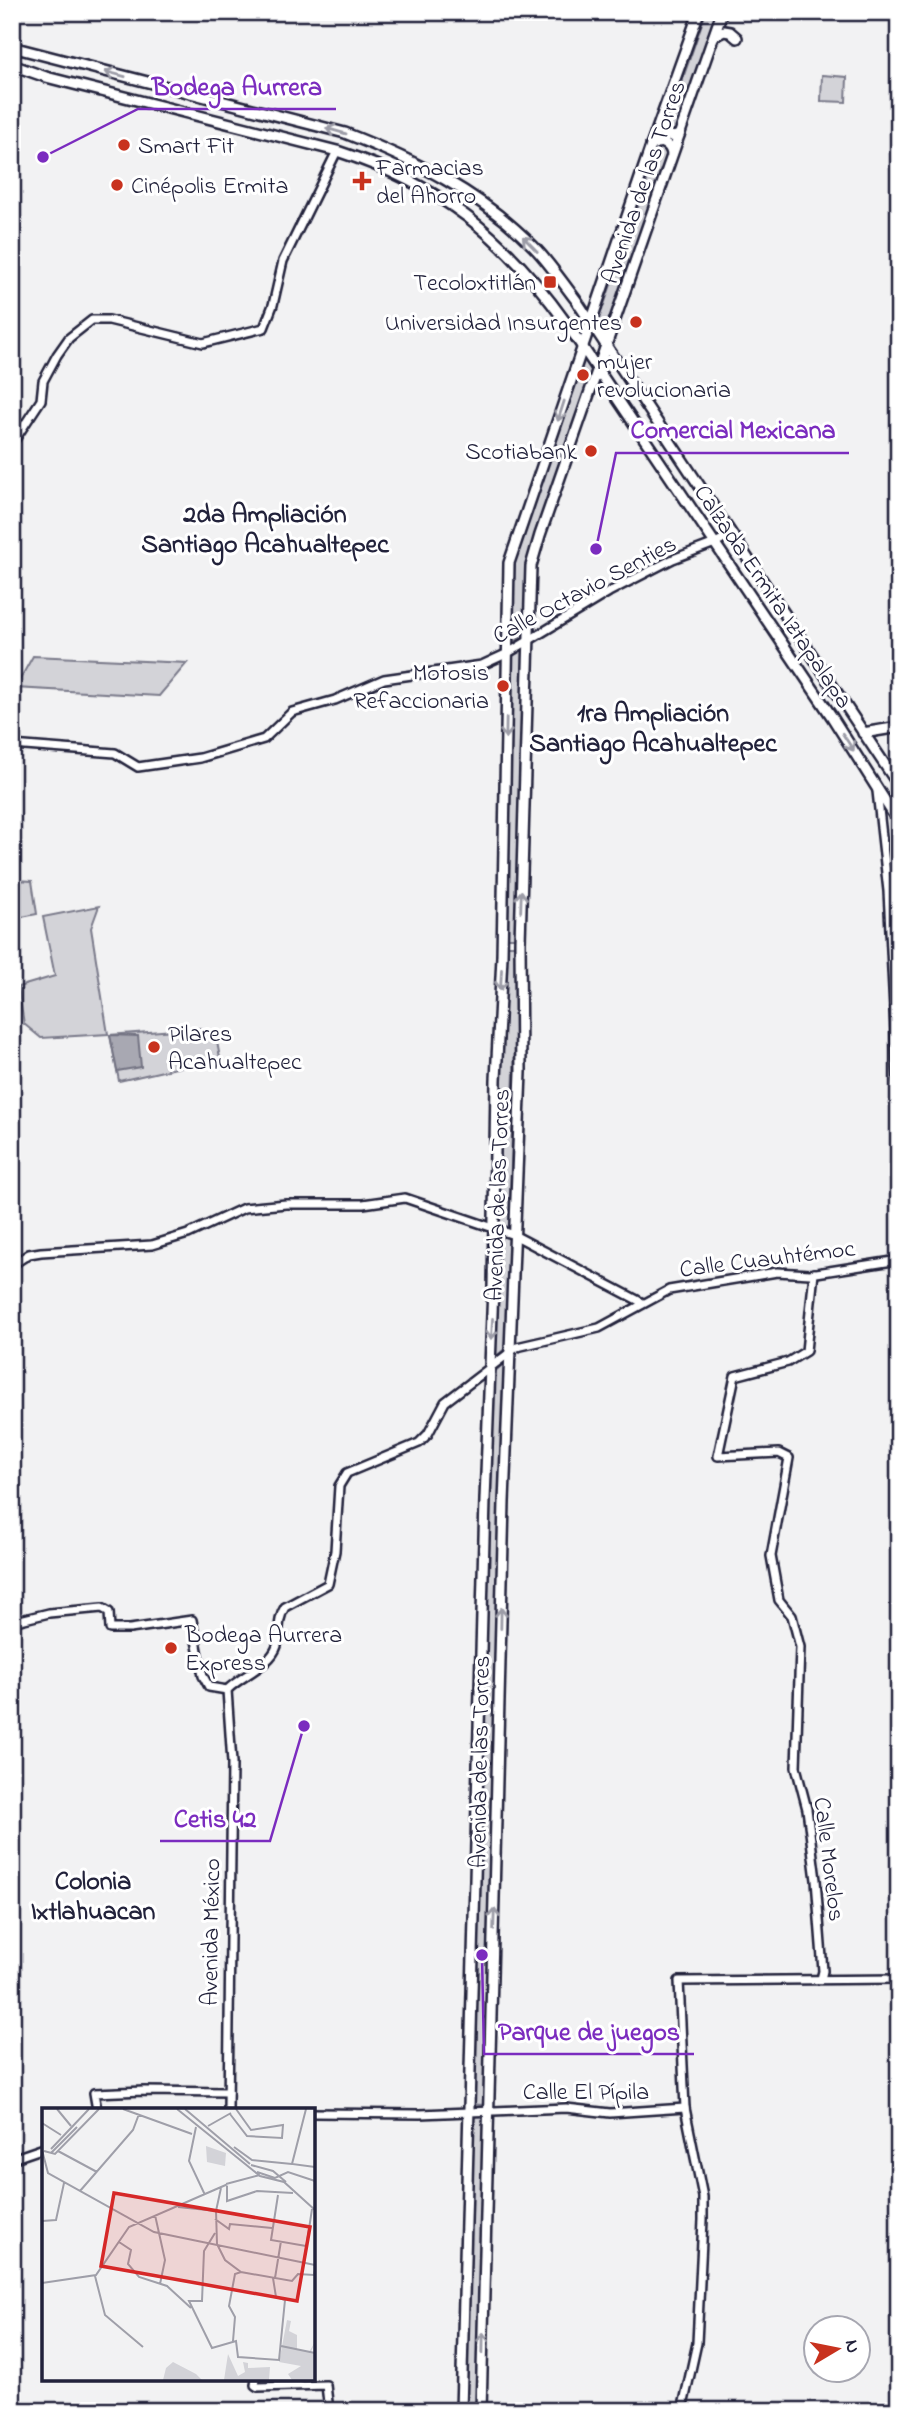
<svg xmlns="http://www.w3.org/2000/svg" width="911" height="2423" viewBox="0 0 911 2423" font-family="'Indie Flower',sans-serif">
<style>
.green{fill:#d3d3d8;stroke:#7a7a8a;stroke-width:2}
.water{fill:#a8a8b2;stroke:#727282;stroke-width:2}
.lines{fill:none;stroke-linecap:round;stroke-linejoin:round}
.tertiary-casing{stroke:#22223b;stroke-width:12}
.primary-casing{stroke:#22223b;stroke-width:14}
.tertiary{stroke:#fff;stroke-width:7}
.primary{stroke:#fff;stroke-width:9}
.oneway{stroke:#9c9ca7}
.poi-dot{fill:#c8321e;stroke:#fff;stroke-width:2.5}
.labels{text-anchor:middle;stroke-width:6;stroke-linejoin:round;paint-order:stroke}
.poi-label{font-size:24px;fill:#22223b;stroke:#fff;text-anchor:start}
.street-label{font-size:24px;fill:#22223b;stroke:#fff}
.neighbourhood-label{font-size:26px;font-weight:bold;fill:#22223b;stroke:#fff}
.inset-road{fill:none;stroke:#9f9fa9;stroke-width:2}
.view{fill:#d62828;fill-opacity:0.15;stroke:#d62828;stroke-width:3.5}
.inset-edge{fill:none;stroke:#22223b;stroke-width:3.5}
.leader{fill:none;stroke:#7b2cbf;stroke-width:2.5}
.callout-dot{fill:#7b2cbf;stroke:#fff;stroke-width:2.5}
.callout-label{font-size:26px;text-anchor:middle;font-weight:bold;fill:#7b2cbf;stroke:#fff;stroke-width:6;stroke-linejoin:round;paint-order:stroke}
</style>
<rect width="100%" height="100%" fill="#f2f2f3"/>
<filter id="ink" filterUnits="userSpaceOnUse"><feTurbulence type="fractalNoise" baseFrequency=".0143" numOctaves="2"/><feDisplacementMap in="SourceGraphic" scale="14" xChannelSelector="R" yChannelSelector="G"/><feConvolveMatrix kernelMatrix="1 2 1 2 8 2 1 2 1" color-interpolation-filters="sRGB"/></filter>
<g filter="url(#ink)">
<!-- green -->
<g class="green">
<path d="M706,12H717L606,335L598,322Z"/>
<path d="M822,75L847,77L846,102L821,101Z"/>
<path d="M583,355L593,371L529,557L527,635L511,643L515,553Z"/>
<path d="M528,645L517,938H505L511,655Z"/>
<path d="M33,656L187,663L159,696L15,688Z"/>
<path d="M17,880L32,881L37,914L17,918L12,916Z"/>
<path d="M99,906L91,928L108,1034L41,1038L24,1024L18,987L55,976L43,917Z"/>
<path d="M505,945H518L509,1227L497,1224Z"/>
<path d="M200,1028L203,1036H216L220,1058L119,1081L110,1035Z"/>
<path d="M496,1233L510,1237L508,1346L493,1359Z"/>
<path d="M506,1362L484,2102L482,2105L470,2104L493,1373Z"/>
<path d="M472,2115L484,2117L477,2411H462Z"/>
</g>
<!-- water -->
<path class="water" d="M110,1035L138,1036L141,1067L117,1071Z"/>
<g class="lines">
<defs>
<g id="tertiary">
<path d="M12,444L41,400L43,381L57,355L69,338L92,320H109L203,343L264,328L273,305L283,261L337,151"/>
<path d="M12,745L115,753L138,767L200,758L264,739L292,712L335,700L384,679L482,665L508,653L609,592L673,559L715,543L732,534"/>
<path d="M877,791L888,891L899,1108"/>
<path d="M12,1265L29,1254L41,1252L152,1245L188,1234L244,1208L286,1204H363L405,1198L514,1235L643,1303"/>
<path d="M814,1273L806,1351L788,1362L735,1376L718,1456L779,1453L789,1458L771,1556L779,1600L792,1616L800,1647L796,1767L807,1809L816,1880L823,1971L821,1979"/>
<path d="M12,1622L49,1613L102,1608L109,1612L110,1629H130L192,1620L203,1676L209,1687L227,1690"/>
<path d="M97,2110L94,2093L144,2091L228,2092"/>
<path d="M228,2110L232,1763L227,1690C242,1675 271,1665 277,1646C280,1633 277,1619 285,1607L328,1584L335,1551L339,1486L347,1473L419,1443L428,1434L445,1402L517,1347L599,1328L669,1290L777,1272L810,1274L899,1260"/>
<path d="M313,2113L420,2114L566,2108L610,2113L685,2108"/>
<path d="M12,2159L44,2148"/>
<path d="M256,2379L255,2385L258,2387L326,2385L329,2411"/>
<path d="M682,2411L697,2343L703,2220V2197L685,2108L679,1981L899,1979"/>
</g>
<g id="primary">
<path d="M714,36L724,31L730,32L737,38"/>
<path d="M12,47L345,133C414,160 480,192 533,246C549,262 562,282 576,300L899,786"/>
<path d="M12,65L46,77L337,151C442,185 504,236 567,324L832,717L899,823"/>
<path d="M660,122L665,134L674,137L679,135"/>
<path d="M651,146C660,139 670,143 672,154"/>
<path d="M863,733L899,727"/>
<path d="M461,2411L485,1500L493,1287L496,1080L502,956L509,563L651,146L699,12"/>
<path d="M481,2411L504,1502L521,1072L520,942L531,566L540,535L722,12"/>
</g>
</defs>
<!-- tertiary casing -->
<use href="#tertiary" class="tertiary-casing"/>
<!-- primary casing -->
<use href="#primary" class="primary-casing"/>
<!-- tertiary -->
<use href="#tertiary" class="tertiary"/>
<!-- primary -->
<use href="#primary" class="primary"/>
</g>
<!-- one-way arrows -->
<defs><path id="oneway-shaft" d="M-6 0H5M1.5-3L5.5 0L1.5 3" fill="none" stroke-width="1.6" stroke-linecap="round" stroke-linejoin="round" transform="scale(1.75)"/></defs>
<g class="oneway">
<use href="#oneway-shaft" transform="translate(115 74) rotate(-165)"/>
<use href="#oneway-shaft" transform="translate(336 131) rotate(-164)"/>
<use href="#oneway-shaft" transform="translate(530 244) rotate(-134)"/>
<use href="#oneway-shaft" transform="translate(561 411) rotate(108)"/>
<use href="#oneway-shaft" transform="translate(506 728) rotate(91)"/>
<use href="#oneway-shaft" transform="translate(848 742) rotate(57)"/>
<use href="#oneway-shaft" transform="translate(521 901) rotate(-88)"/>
<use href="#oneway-shaft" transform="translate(501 980) rotate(93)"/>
<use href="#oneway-shaft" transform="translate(492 1329) rotate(93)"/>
<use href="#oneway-shaft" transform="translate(501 1618) rotate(-89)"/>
<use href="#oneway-shaft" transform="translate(494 1919) rotate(-88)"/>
<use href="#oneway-shaft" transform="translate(483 2343) rotate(-89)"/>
</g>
</g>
<!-- markers -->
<g class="poi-dot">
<circle cx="124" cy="145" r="7"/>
<path d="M358.5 170.5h7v7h7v7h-7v7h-7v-7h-7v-7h7z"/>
<circle cx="117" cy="185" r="7"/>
<rect x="543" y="275" width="14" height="14" rx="3.5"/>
<circle cx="636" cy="322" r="7"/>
<circle cx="583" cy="375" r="7"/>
<circle cx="591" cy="451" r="7"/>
<circle cx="503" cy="686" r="7"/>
<circle cx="154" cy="1047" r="7"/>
<circle cx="171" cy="1648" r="7"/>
</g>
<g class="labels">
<!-- poi labels -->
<g class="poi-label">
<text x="138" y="153">Smart Fit</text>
<text x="376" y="175">Farmacias<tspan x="376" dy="28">del Ahorro</tspan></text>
<text x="131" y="193">Cinépolis Ermita</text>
<text x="536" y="290" text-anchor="end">Tecoloxtitlán</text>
<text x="622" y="330" text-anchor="end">Universidad Insurgentes</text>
<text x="597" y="369">mujer<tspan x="597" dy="28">revolucionaria</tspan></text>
<text x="577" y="459" text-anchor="end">Scotiabank</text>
<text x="489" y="680" text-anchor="end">Motosis<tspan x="489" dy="28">Refaccionaria</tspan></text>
<text x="168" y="1041">Pilares<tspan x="168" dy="28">Acahualtepec</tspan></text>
<text x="185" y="1642">Bodega Aurrera<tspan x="185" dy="28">Express</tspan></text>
</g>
<!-- street labels -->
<g class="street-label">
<text transform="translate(643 182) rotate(-71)" y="8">Avenida de las Torres</text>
<text transform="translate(584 589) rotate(-28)" y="8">Calle Octavio Senties</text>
<text transform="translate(774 596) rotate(56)" y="8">Calzada Ermita Iztapalapa</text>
<text transform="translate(497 1195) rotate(-88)" y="8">Avenida de las Torres</text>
<text transform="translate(767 1258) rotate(-7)" y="8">Calle Cuauhtémoc</text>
<text transform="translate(479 1762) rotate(-89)" y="8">Avenida de las Torres</text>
<text transform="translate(830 1859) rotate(83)" y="8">Calle Morelos</text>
<text transform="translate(210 1932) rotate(-89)" y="8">Avenida México</text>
<text x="586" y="2099">Calle El Pípila</text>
</g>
<!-- neighbourhood labels -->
<g class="neighbourhood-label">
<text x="265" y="522">2da Ampliación<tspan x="265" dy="30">Santiago Acahualtepec</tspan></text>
<text x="653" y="721">1ra Ampliación<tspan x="653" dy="30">Santiago Acahualtepec</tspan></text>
<text x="93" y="1889">Colonia<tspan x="93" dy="30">Ixtlahuacan</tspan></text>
</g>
</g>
<!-- overview -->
<g transform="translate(42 2108)">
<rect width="273" height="273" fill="#f2f2f3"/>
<path d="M164,38L184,45L183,58L165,54ZM245,212L249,213L247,223L255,227V241L267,244L273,234L269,244L273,246V272H250L246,266L259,258L237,254ZM186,246L196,268L203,264L201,254L206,255V260L228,259L227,272H182ZM131,254L154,266L160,272H121L124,260Z" fill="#d3d3d8"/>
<path class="inset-road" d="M15,1L29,18M81,1L150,26M135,1L218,68L242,74L273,102M143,1L208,56M264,1L250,56L273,59M188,6L205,28L240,30L241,17L209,22L194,1M0,15L19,27M166,18L189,5M154,19L147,53L163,87M192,39L210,52L250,56M9,41L47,1M0,42L6,65L112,124L273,157M2,43L13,46L57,1M16,43L55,64M9,45L35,19M209,57L231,63L244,74M215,64L233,70L246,64L273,73M184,76L218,67M185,78V93L215,83L251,85M38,83L91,22L97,6M236,87L229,132L264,138M136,99L174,103L179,80M174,103L175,136L183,152L199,164L250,173L256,166L272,167L273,162M113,107L123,152L118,176M173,111L187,121L188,116L230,120M0,113L14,112L22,75M173,125L162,143L160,193H147L170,240L194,233L196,249L237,252L243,192L234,189L231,170M77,134L89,142L86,156L97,169L125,178L149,200M262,154L270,101M53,168L63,207L101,239M233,170L239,133M0,175L54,167L87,119L186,76M191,233L193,209L187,198L193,166L199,164M239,238L273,245"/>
<path class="view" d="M72,85L268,119L255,193L59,158Z"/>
<rect width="273" height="273" class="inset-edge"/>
</g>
<!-- callouts -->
<path class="leader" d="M43 157L138 109H336M596 549L616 453H849M304 1726L270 1841H160M482 1955L484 2054H694"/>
<g class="callout-dot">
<circle cx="43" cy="157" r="7"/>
<circle cx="596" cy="549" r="7"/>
<circle cx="304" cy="1726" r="7"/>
<circle cx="482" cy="1955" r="7"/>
</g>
<g class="callout-label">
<text x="237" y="95">Bodega Aurrera</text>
<text x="733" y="438">Comercial Mexicana</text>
<text x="215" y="1827">Cetis 42</text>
<text x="589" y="2040">Parque de juegos</text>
</g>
<!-- margin -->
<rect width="911" height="2423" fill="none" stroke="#fff" stroke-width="42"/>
<rect x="21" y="21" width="869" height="2381" fill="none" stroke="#22223b" stroke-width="2.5" filter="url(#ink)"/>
<!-- north arrow -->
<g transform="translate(837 2349) rotate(80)"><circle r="33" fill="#ffffff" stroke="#a7a7b1" stroke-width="2"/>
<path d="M0-5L12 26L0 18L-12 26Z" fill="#c8321e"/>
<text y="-10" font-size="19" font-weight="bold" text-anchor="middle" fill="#22223b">N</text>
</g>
</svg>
